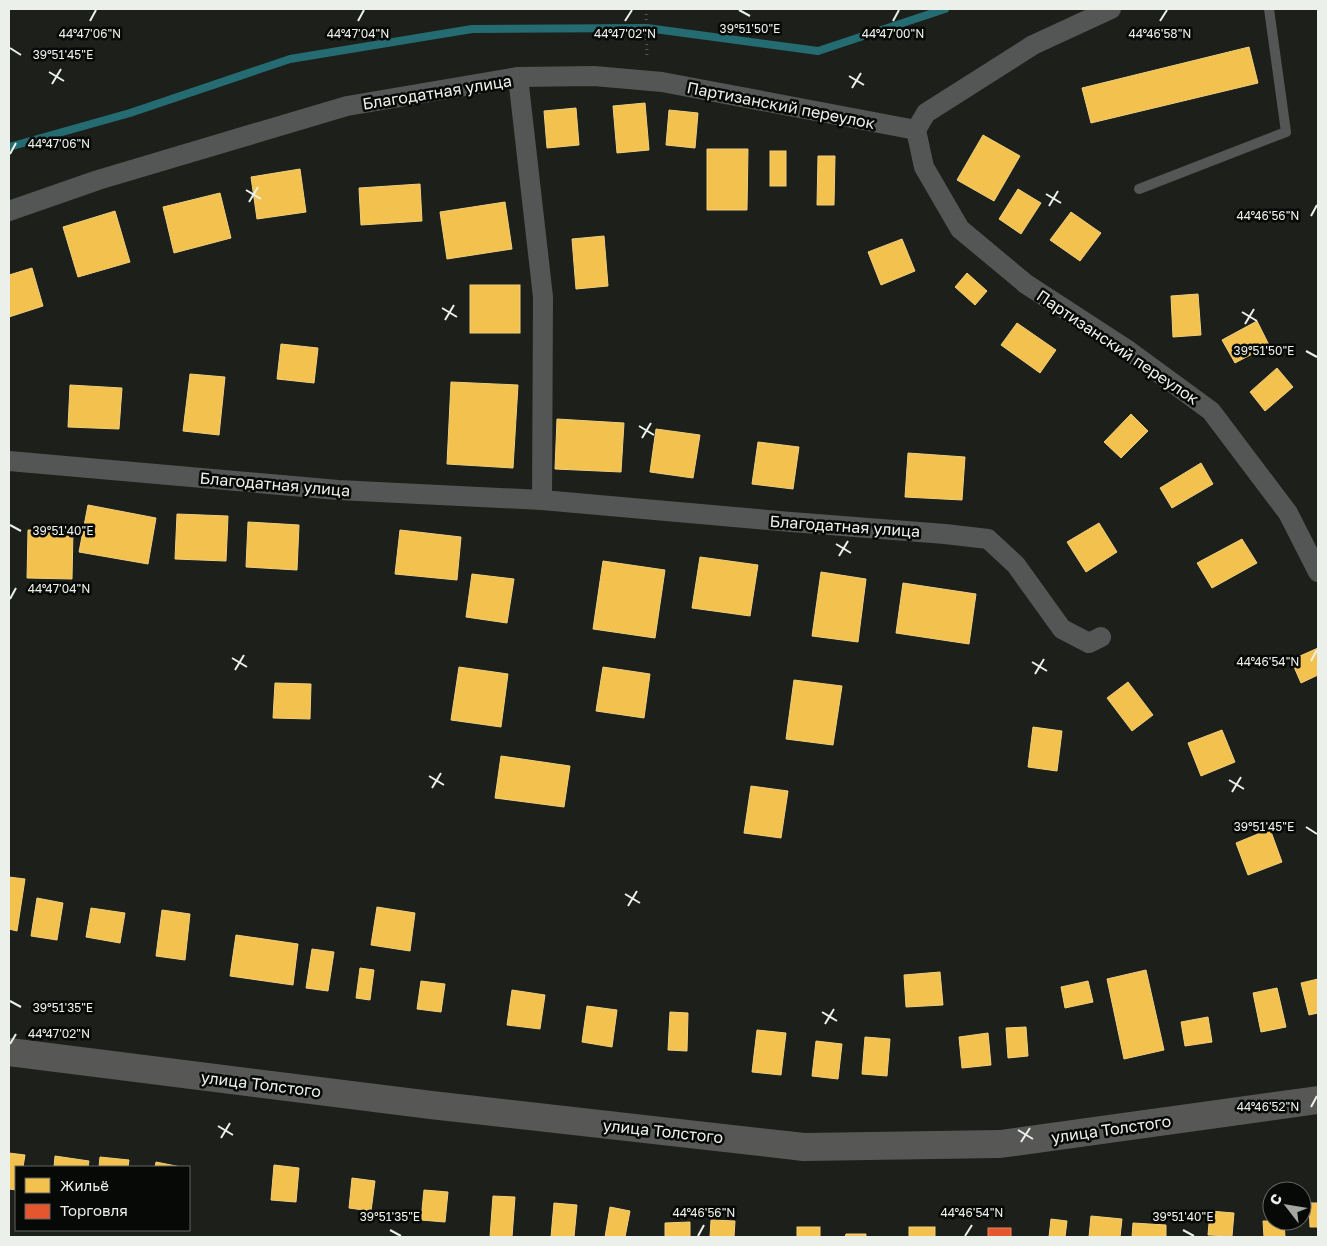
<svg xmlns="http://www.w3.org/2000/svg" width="1327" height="1246" viewBox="0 0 1327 1246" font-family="'Golos Text',sans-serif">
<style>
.homes{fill:#f2c14e;stroke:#f0cf7d}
.shops{fill:#e4572e;stroke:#e68567}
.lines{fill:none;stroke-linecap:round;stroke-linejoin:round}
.stream{stroke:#256b72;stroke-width:8}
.path{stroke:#555655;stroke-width:3;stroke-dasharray:1 4;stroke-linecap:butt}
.lane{stroke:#535654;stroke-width:10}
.street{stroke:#535654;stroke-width:20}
.secondary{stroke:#575856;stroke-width:28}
.ticks{fill:none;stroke:#ecf0eb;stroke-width:2}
.labels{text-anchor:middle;stroke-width:5;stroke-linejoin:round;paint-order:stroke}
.street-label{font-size:16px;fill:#ecf0eb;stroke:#070906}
.ticks-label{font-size:12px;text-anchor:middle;fill:#ecf0eb;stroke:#070906;stroke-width:5;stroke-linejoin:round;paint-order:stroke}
</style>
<rect width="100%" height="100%" fill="#1c1f1a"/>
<!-- homes -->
<g class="homes">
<path d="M1249,47L1258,83L1091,123L1082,88Z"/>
<path d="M645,103L649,150L617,153L613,106Z"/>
<path d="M576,108L579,145L547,148L544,111Z"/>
<path d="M669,110L698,113L695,148L666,145Z"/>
<path d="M983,135L1020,156L994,201L957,180Z"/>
<path d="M707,149H748L747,210H707Z"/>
<rect x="770" y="151" width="16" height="35"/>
<path d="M818,156H835L834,205H817Z"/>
<path d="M300,169L306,212L257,219L251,177Z"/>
<path d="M420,184L422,221L361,225L359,188Z"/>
<path d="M1018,189L1041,203L1021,234L999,219Z"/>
<path d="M220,193L231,238L174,253L163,207Z"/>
<path d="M505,202L512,249L447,259L440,212Z"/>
<path d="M115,211L130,262L78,277L63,227Z"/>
<path d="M1071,212L1101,233L1080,261L1050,240Z"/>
<path d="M604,236L608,286L576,289L572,239Z"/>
<path d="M902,239L915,271L881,285L868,252Z"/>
<path d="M32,268L43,306L9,317V275Z"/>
<path d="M967,273L987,291L975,305L955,287Z"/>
<rect x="470" y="285" width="50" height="48"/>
<path d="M1198,294L1201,335L1173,337L1171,296Z"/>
<path d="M1257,321L1269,345L1235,363L1222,340Z"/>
<path d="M1017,323L1056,350L1040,373L1001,345Z"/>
<path d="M281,344L318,348L314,383L277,379Z"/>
<path d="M1277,368L1293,387L1265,411L1250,392Z"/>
<path d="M190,374L225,377L219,435L183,431Z"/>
<path d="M451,382L518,385L513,468L447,464Z"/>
<path d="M70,385L122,388L119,429L68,427Z"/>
<path d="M1131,414L1148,431L1121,458L1104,442Z"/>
<path d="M557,419L624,423L621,472L555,469Z"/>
<path d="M656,429L700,435L693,478L650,472Z"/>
<path d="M758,442L799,447L793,489L752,484Z"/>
<path d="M908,453L965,457L962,500L905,497Z"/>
<path d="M1201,463L1213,484L1172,508L1160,488Z"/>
<path d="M88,505L156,518L148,564L79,552Z"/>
<path d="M177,514L228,516L226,561L175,559Z"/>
<path d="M248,522L299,525L297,570L246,567Z"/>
<path d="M1099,523L1117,552L1086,572L1067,542Z"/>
<path d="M28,530H73L72,579L27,578Z"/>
<path d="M400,530L461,537L457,580L395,574Z"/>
<path d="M1242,539L1257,563L1212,588L1197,563Z"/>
<path d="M700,557L758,565L750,616L692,608Z"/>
<path d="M603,561L665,570L655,638L593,629Z"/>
<path d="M821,572L866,579L858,642L812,636Z"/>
<path d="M472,574L514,579L507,623L466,617Z"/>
<path d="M903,583L976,594L969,644L896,633Z"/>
<path d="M1318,648V675L1301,683L1291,660Z"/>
<path d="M459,667L508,674L501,727L451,720Z"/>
<path d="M603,667L650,674L644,718L596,711Z"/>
<path d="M794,680L842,686L833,745L786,739Z"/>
<path d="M1128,682L1153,715L1132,731L1107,698Z"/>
<path d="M275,683L311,684L310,719L273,718Z"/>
<path d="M1033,727L1062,731L1057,771L1028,767Z"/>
<path d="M1222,730L1235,762L1201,776L1188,743Z"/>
<path d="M501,756L570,766L564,807L495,798Z"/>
<path d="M751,786L788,791L781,838L744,833Z"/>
<path d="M1270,829L1282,862L1248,875L1236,843Z"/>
<path d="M9,877L25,879L17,931L9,929Z"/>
<path d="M37,898L63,903L57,940L31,936Z"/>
<path d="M377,907L415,913L410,951L371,945Z"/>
<path d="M91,908L125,913L120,943L86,937Z"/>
<path d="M162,910L190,914L185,960L156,956Z"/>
<path d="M236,935L298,944L293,985L230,976Z"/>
<path d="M312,949L334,952L328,991L306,988Z"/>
<path d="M360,968L374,970L370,1000L356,998Z"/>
<path d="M1146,970L1164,1050L1124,1059L1107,979Z"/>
<path d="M940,972L943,1005L906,1007L904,975Z"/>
<path d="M1318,979V1013L1309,1015L1301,983Z"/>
<path d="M421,981L445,984L441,1012L417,1009Z"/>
<path d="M1088,981L1093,1002L1065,1008L1061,987Z"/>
<path d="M1277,988L1286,1027L1261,1032L1253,993Z"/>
<path d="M512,990L545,995L540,1029L507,1025Z"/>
<path d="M587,1006L617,1010L612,1047L582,1042Z"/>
<path d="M670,1012L688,1013L687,1051L668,1050Z"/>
<path d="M1208,1017L1212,1042L1185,1046L1181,1022Z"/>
<path d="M1026,1027L1028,1056L1008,1058L1006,1028Z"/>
<path d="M757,1030L786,1033L781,1075L752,1072Z"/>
<path d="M988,1033L991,1065L962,1068L959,1037Z"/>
<path d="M865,1037L890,1039L887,1076L862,1074Z"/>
<path d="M816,1041L842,1044L838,1079L812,1076Z"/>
<path d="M9,1153L25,1155L23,1167H16V1190L9,1189Z"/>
<path d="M55,1156L89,1161L88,1167H54Z"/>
<path d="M100,1157L129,1160L128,1167H99Z"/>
<path d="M156,1162L181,1167H155Z"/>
<path d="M274,1165L299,1168L296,1202L271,1200Z"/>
<path d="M352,1178L375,1181L371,1211L349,1208Z"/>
<path d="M424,1190L448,1192L445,1222L421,1220Z"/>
<path d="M493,1196L515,1197L512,1237H490Z"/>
<path d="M554,1203L577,1205L574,1237H551Z"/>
<path d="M1309,1203H1318V1227H1310Z"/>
<path d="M610,1207L630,1211L625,1237H605Z"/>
<path d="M1210,1211L1234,1213L1232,1236L1208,1235Z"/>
<path d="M1091,1216L1122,1219L1120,1237H1089Z"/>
<path d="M1051,1219L1067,1221L1065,1237H1049Z"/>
<path d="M711,1220L735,1221L734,1237H710Z"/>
<path d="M1263,1221H1284L1285,1237H1264Z"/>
<path d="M690,1222V1237H665V1223Z"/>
<path d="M1133,1223L1166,1225V1237H1132Z"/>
<rect x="797" y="1227" width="23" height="10"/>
<rect x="909" y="1227" width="26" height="10"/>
<path d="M846,1234H866V1237H845Z"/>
</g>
<!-- shops -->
<rect class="shops" x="988" y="1228" width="23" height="9"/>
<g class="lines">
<!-- stream -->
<path class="stream" d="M9,147L130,113L290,59L472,29L647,28L818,51L945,9"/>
<!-- path -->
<path class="path" d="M646,9L647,58"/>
<!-- lane -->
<path class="lane" d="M1139,189L1286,132L1269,9"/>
<!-- street -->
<g class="street">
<path d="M1111,9L1033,45L926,113L916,130L924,167L960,229L1026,284L1129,351L1211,411L1288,513L1318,572"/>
<path d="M518,77L543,297L542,500"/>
<path d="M9,211L98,180L347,106L518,77L594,76L662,82L916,130"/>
<path d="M9,461L338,490L542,500L791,522L945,534L988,539L1016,565L1062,629L1089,643L1101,637"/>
</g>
<!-- secondary -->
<path class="secondary" d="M9,1052L431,1105L804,1147L1000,1144L1318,1100"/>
</g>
<!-- ticks -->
<path class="ticks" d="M739,10L750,16M90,21L96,10M358,21L364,10M625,21L632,10M893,21L899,10M1160,21L1167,10M10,48L21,55M49,72L64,81M849,76L864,85M52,84L61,69M852,88L861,73M10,154L16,143M246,190L261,199M1046,194L1061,203M249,202L258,187M1049,206L1058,191M1311,216L1317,205M442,308L457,317M1242,312L1257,321M445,320L454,305M1245,324L1254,309M1306,351L1317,357M639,426L654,435M642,438L651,423M10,525L21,531M836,544L851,553M839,556L848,541M10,599L16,588M232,658L247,667M1311,661L1317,650M1032,662L1047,671M235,670L244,655M1035,674L1044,659M429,776L444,785M1229,780L1244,789M432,788L441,773M1232,792L1241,777M1306,827L1317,834M625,894L640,903M628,906L637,891M10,1001L21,1007M822,1012L837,1021M825,1024L834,1009M10,1044L16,1034M1311,1107L1317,1096M218,1126L233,1135M1018,1130L1033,1139M221,1138L230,1123M1021,1142L1030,1128M390,1230L401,1236M1183,1230L1194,1236M698,1236L704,1225M965,1236L972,1225"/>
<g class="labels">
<!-- street labels -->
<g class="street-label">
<text transform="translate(437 92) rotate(-9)" y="6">Благодатная улица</text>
<text transform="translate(781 105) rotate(11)" y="6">Партизанский переулок</text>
<text transform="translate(1118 347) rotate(34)" y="6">Партизанский переулок</text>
<text transform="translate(275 484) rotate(5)" y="6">Благодатная улица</text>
<text transform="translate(845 526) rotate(4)" y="6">Благодатная улица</text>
<text transform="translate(261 1084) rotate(7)" y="6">улица Толстого</text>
<text transform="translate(1111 1129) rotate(-8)" y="6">улица Толстого</text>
<text transform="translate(663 1131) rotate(6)" y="6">улица Толстого</text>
</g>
</g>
<g class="ticks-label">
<text x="750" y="33">39°51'50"E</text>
<text x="358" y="38">44°47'04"N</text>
<text x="1160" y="38">44°46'58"N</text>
<text x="90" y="38">44°47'06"N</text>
<text x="625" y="38">44°47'02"N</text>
<text x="893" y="38">44°47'00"N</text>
<text x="63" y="59">39°51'45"E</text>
<text x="59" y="148">44°47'06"N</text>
<text x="1268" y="220">44°46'56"N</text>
<text x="1264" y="355">39°51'50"E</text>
<text x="63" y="535">39°51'40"E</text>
<text x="59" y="593">44°47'04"N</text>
<text x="1268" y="666">44°46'54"N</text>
<text x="1264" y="831">39°51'45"E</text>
<text x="63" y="1012">39°51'35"E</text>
<text x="59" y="1038">44°47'02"N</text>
<text x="1268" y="1111">44°46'52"N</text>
<text x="704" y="1217">44°46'56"N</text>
<text x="972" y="1217">44°46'54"N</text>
<text x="390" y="1221">39°51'35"E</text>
<text x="1183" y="1221">39°51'40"E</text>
</g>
<!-- border -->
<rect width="1327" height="1246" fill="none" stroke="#ecf0eb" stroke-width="20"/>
<!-- legend -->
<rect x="15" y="1166" width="175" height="65" fill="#070906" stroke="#636562"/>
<rect x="25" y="1178" width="25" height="15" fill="#f2c14e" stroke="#636562"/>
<text x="60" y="1191" font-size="15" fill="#ecf0eb">Жильё</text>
<rect x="25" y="1204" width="25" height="15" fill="#e4572e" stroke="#636562"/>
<text x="60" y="1216" font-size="15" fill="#ecf0eb">Торговля</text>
<!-- north arrow -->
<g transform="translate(1287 1206) rotate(301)"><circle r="24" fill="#070906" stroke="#636562"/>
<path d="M0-4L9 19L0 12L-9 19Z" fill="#a3a7a2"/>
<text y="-8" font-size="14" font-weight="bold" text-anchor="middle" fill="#ecf0eb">С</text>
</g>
</svg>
